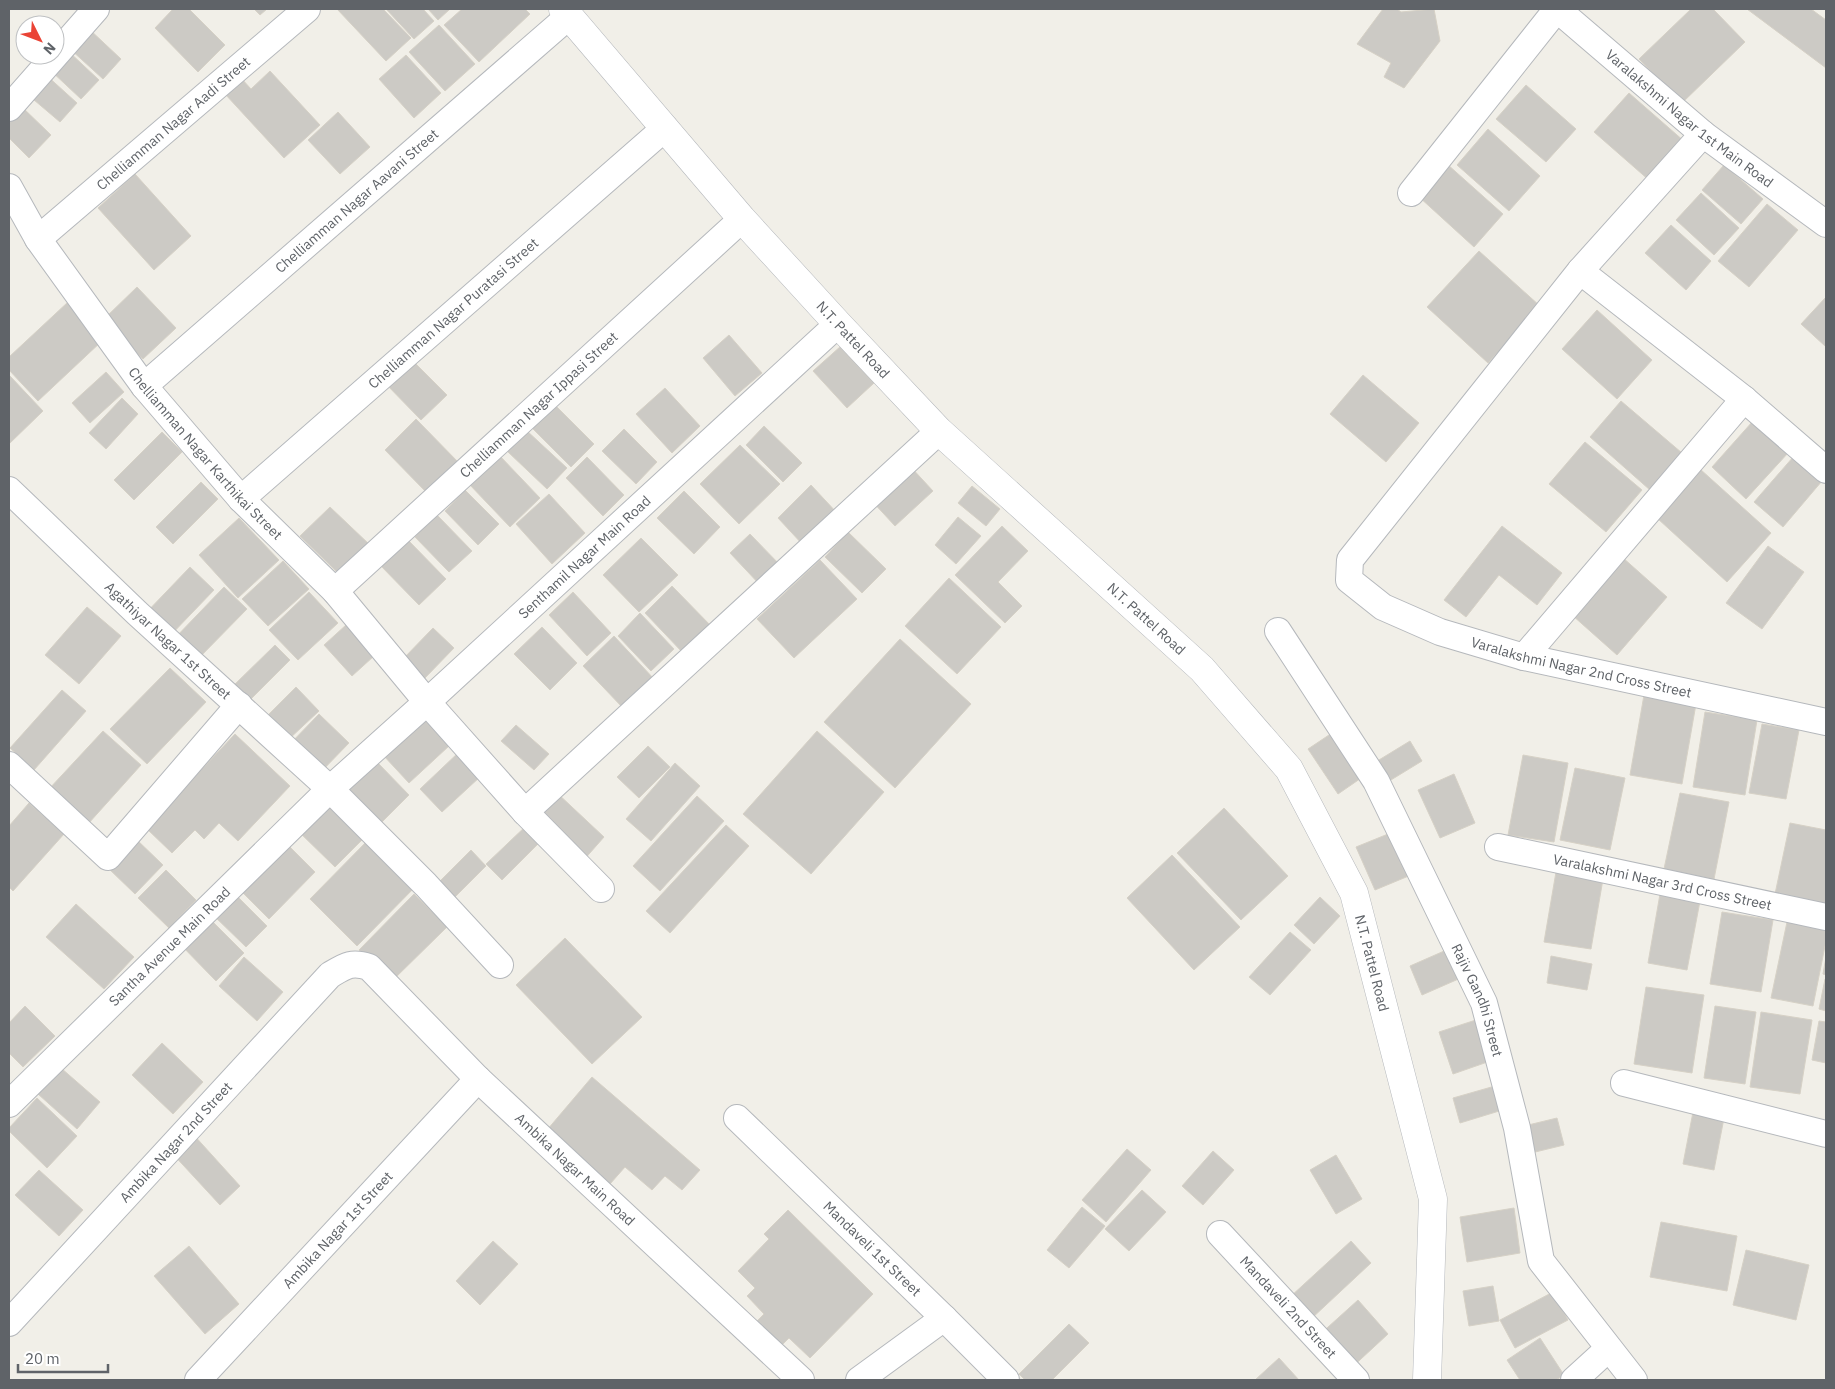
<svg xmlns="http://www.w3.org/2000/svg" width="1835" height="1389" viewBox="0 0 1835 1389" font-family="'IBM Plex Sans',sans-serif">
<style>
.building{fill:#cccac5;stroke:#d6d1c6}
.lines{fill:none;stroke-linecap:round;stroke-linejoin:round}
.minor-casing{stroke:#b5b8bc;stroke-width:28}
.tertiary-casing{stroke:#b5b8bc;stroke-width:29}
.minor{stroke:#fff;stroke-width:26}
.tertiary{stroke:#fff;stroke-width:28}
.labels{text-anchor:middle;stroke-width:4;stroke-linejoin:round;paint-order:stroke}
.street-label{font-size:14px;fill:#5f6368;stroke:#fff}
</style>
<rect width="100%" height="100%" fill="#f1efe8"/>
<!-- building -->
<g class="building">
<path d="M173,9H189L225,45L198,72L155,28Z"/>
<path d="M254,9H267L260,15Z"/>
<path d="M337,9H383L411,38L386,61Z"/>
<path d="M386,9H423L434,21L414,39Z"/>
<path d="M428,9H450L438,20Z"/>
<path d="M462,9H525L530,14L479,62L444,25Z"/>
<path d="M1383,9H1397L1401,12L1434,9L1440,41L1404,88L1384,77L1391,63L1357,44Z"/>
<path d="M1691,9H1713L1745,42L1682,103L1639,59Z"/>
<path d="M1747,9H1811L1826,20V68Z"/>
<path d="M439,25L475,64L445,91L409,52Z"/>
<path d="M88,28L121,59L103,79L69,48Z"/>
<path d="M67,50L99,80L81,99L49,69Z"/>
<path d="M406,55L441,93L414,118L379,79Z"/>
<path d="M270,71L320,125L284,158L225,94L241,78L251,89Z"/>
<path d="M45,74L77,103L60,122L27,94Z"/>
<path d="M1526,85L1576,129L1546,162L1496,119Z"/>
<path d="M1629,93L1685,142L1650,181L1594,132Z"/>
<path d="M21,106L51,135L29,158L9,138V118Z"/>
<path d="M338,112L370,147L340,174L308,140Z"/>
<path d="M1488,129L1540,176L1509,211L1457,165Z"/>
<path d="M1447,164L1503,214L1474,247L1418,196Z"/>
<path d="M1724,165L1763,199L1741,224L1702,190Z"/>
<path d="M135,174L191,236L154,270L98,208Z"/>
<path d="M1701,193L1739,228L1714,255L1676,220Z"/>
<path d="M1767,204L1798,230L1749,287L1718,261Z"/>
<path d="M1671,225L1711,261L1686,290L1645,253Z"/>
<path d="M1479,251L1540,306L1488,363L1427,307Z"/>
<path d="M137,287L176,328L143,359L104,319Z"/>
<path d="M1826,297V345L1825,346L1801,324Z"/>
<path d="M68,302L103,340L38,401L9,370V357Z"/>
<path d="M1597,310L1652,360L1617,399L1562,349Z"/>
<path d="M729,335L762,373L735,396L703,358Z"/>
<path d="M841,346L874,383L847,408L813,371Z"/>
<path d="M409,357L447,395L421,420L384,382Z"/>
<path d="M106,372L124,392L90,423L72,403Z"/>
<path d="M1363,375L1419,423L1386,462L1330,414Z"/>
<path d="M10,376L43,411L9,444V377Z"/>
<path d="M665,388L700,426L672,453L636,414Z"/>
<path d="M122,398L138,414L106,449L89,433Z"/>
<path d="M1621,401L1682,453L1650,490L1590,437Z"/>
<path d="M554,404L594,444L571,467L531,427Z"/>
<path d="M416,419L459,463L427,493L385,450Z"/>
<path d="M1753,421L1788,453L1746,499L1712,467Z"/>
<path d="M764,426L802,463L783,482L746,445Z"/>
<path d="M624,429L657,462L636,484L602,451Z"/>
<path d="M526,430L567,468L547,489L507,451Z"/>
<path d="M162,432L182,452L134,500L114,480Z"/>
<path d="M1585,442L1642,490L1606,532L1549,484Z"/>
<path d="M740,445L780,484L739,524L700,484Z"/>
<path d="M499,455L540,498L510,527L469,484Z"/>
<path d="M1794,456L1822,481L1783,527L1754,502Z"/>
<path d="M587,457L624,495L603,516L566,478Z"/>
<path d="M909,465L933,491L895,526L871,500Z"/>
<path d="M1700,469L1771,533L1727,582L1657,518Z"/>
<path d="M201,482L218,499L173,544L156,527Z"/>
<path d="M811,485L838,514L804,546L778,518Z"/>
<path d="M972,486L1000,509L986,526L958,503Z"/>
<path d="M465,490L499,524L478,545L445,511Z"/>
<path d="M684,491L720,527L694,554L657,518Z"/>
<path d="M549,494L585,533L552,564L516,524Z"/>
<path d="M330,507L370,545L340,575L300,536Z"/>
<path d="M437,515L472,551L449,572L415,537Z"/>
<path d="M958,517L981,536L956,564L935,545Z"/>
<path d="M239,518L279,560L238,598L199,555Z"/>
<path d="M1002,526L1028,551L998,582L1022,606L1005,623L955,575Z"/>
<path d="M1502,526L1562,573L1537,605L1499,575L1466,617L1444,600Z"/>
<path d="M848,532L886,569L862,593L825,557Z"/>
<path d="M750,534L782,567L762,587L730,553Z"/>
<path d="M641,538L678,575L639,612L603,575Z"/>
<path d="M407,539L446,579L419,605L380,565Z"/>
<path d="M1768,546L1804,572L1762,629L1726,603Z"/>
<path d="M1622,557L1667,597L1617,655L1572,615Z"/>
<path d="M820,560L857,599L794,658L757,619Z"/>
<path d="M283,561L309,589L268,626L242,599Z"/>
<path d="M190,567L214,590L167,639L143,616Z"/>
<path d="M949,578L1001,627L957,674L905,626Z"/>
<path d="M672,586L712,627L684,654L645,613Z"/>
<path d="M224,587L247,609L195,662L173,640Z"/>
<path d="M309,592L338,623L298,660L269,630Z"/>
<path d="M573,592L611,633L587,656L549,615Z"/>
<path d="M87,607L121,636L79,684L45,655Z"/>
<path d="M640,613L674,649L651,671L618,636Z"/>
<path d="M346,625L374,656L352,676L324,645Z"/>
<path d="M542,627L577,663L550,690L514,654Z"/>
<path d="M433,628L454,648L424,679L403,659Z"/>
<path d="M614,636L654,679L623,708L583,666Z"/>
<path d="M900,639L971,704L895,788L824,722Z"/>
<path d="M275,645L290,660L246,704L231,688Z"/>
<path d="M170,668L206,702L147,764L110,729Z"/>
<path d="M296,687L319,711L288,740L266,717Z"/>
<path d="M62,690L86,711L34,770L10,748Z"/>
<path d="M1644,695L1696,704L1682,784L1630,775Z"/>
<path d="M1705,712L1757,720L1745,795L1693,787Z"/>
<path d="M319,714L349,743L317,776L287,747Z"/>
<path d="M424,718L449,746L409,783L383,755Z"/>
<path d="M1762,724L1799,730L1786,799L1749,793Z"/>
<path d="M516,725L549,754L534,770L501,741Z"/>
<path d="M1338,729L1367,774L1338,794L1308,749Z"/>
<path d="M103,731L141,765L88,824L49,789Z"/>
<path d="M817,731L884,792L811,874L743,814Z"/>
<path d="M235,734L290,786L238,841L219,823L204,839L195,830L172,853L146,828Z"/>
<path d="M1410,741L1422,761L1386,783L1374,763Z"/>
<path d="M648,746L670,767L639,798L617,777Z"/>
<path d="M459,752L481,776L442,812L420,789Z"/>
<path d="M1523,755L1568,763L1554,842L1508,835Z"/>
<path d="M377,762L409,795L376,828L344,795Z"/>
<path d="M675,763L700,786L651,841L626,819Z"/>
<path d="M1575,768L1625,778L1610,850L1560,840Z"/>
<path d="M1454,774L1475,823L1440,838L1418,790Z"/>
<path d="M556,792L604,837L582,862L533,816Z"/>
<path d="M1680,793L1729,802L1714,879L1664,869Z"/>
<path d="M328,794L369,833L335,867L295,828Z"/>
<path d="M697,796L724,821L660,891L633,866Z"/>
<path d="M29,803L64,834L13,891L9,887V826Z"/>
<path d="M1224,808L1288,876L1241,920L1177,853Z"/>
<path d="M1790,823L1826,830V904L1775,894Z"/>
<path d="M527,825L542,840L502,880L486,864Z"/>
<path d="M726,825L749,846L670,933L646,911Z"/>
<path d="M1393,832L1411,875L1375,890L1356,847Z"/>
<path d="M372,836L419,883L357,946L310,899Z"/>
<path d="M135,838L163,865L135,894L107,867Z"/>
<path d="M282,839L315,872L269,919L235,885Z"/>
<path d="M471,850L486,866L447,905L431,890Z"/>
<path d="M1172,855L1240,927L1194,970L1127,898Z"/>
<path d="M166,870L196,900L169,928L138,898Z"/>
<path d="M1556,872L1603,879L1591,949L1544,942Z"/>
<path d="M231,890L267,926L246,947L210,912Z"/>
<path d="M414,894L447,927L391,982L359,950Z"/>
<path d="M1660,894L1700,901L1687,970L1648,963Z"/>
<path d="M1320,897L1340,916L1314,944L1294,925Z"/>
<path d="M76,904L134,957L104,989L46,937Z"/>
<path d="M1722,912L1773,920L1761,992L1710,984Z"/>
<path d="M206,915L244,953L216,981L178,942Z"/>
<path d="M1787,922L1826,930V941L1813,1006L1771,998Z"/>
<path d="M1290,932L1311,950L1270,995L1249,977Z"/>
<path d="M565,938L642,1017L592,1064L516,985Z"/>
<path d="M1451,948L1463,977L1422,995L1410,966Z"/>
<path d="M1551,956L1592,964L1587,990L1547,983Z"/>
<path d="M244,957L283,992L257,1021L219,986Z"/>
<path d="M1826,957V975L1823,974Z"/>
<path d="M1825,979L1826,980V1011L1819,1009Z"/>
<path d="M1646,987L1704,995L1692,1073L1634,1064Z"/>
<path d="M25,1006L55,1036L23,1067L9,1053V1023Z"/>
<path d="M1715,1006L1756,1012L1745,1084L1704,1078Z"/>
<path d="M1761,1012L1812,1020L1800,1094L1750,1087Z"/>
<path d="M1482,1018L1496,1059L1453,1074L1439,1032Z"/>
<path d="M1819,1021L1826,1022V1063L1812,1060Z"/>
<path d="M162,1043L203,1082L173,1114L132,1075Z"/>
<path d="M61,1068L100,1102L77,1129L38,1094Z"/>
<path d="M592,1077L700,1170L682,1190L665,1176L652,1190L625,1167L610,1184L547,1130Z"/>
<path d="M1502,1084L1509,1108L1460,1123L1453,1098Z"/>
<path d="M37,1098L77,1136L47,1168L9,1131V1128Z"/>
<path d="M1693,1112L1724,1118L1714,1170L1683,1164Z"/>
<path d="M1557,1118L1564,1145L1527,1154L1520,1127Z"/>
<path d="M192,1133L240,1186L220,1205L171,1152Z"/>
<path d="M1127,1149L1151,1170L1106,1222L1082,1200Z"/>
<path d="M1213,1151L1234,1170L1203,1205L1182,1186Z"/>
<path d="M1336,1155L1362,1199L1336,1214L1310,1170Z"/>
<path d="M39,1170L83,1210L59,1236L15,1195Z"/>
<path d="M1142,1190L1166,1212L1129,1251L1105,1229Z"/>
<path d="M1082,1207L1105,1226L1069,1268L1047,1250Z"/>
<path d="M1514,1208L1520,1253L1467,1262L1460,1217Z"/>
<path d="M788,1210L873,1294L810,1358L789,1338L777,1350L752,1326L764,1314L747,1296L755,1288L738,1271L769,1239L764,1234Z"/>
<path d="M1661,1222L1737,1236L1727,1291L1650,1277Z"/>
<path d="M493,1241L518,1264L480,1305L456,1281Z"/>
<path d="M1351,1241L1371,1263L1311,1319L1290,1297Z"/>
<path d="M189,1246L239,1304L205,1334L154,1276Z"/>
<path d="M1746,1250L1809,1265L1796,1320L1733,1305Z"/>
<path d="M1493,1286L1499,1321L1469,1326L1463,1291Z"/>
<path d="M1553,1292L1568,1320L1515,1348L1500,1320Z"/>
<path d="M1358,1300L1388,1334L1348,1371L1317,1337Z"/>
<path d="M1069,1324L1089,1343L1052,1380H1025L1019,1374Z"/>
<path d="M1540,1338L1564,1375L1556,1380H1520L1507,1360Z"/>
<path d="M1279,1358L1299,1380H1255Z"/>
</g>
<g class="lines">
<defs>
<g id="minor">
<path id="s1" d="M1557,9L1703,134L1826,224"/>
<path d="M9,108L96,9"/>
<path id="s2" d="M1703,134L1580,271L1350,560L1349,580L1383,607L1440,632L1524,657L1826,722"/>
<path id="s3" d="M9,187L38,239L144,386L241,499L335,591L427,702L525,812L601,889"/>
<path d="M1411,193L1557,9"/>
<path id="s4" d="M38,239L307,9"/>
<path d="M1580,271L1744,399L1826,470"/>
<path id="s5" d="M144,386L569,16"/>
<path id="s6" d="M9,490L137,613L330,789L426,885L500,965"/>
<path id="s7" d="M241,499L665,128"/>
<path id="s8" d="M335,591L742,219"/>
<path id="s9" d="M1278,631L1376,781L1484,1003L1517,1128L1541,1261L1634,1380"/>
<path d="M1524,657L1744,399"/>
<path d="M9,765L108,857L239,705"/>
<path d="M525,812L939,431"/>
<path id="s10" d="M1498,847L1826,917"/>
<path d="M1624,1083L1826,1134"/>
<path id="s11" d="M9,1104L330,789L427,702L838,324"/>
<path id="s12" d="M737,1118L944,1318L1006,1380"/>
<path id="s13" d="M1220,1234L1356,1380"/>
<path id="s14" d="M9,1323L330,975C345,966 351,961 369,967L478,1079L801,1380"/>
<path id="s15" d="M198,1380L478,1079"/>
<path d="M859,1380L944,1318"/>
<path d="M1574,1380L1608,1349"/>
</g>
<g id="tertiary">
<path id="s16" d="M563,9L742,219L838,324L939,431L1202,669L1289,769L1354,893L1433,1199L1427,1380"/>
</g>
</defs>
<!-- minor casing -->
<use href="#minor" class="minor-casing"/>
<!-- tertiary casing -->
<use href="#tertiary" class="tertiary-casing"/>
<!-- minor -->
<use href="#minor" class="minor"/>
<!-- tertiary -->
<use href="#tertiary" class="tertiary"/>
</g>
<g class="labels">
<!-- street labels -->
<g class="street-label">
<text dy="5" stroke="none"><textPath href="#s1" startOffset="172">Varalakshmi Nagar 1st Main Road</textPath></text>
<text dy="5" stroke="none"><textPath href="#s4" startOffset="178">Chelliamman Nagar Aadi Street</textPath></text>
<text dy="5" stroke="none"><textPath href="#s5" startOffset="282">Chelliamman Nagar Aavani Street</textPath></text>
<text dy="5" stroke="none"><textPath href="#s7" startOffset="282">Chelliamman Nagar Puratasi Street</textPath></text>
<text dy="5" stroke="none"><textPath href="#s16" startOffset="440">N.T. Pattel Road</textPath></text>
<text dy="5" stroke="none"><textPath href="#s8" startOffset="276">Chelliamman Nagar Ippasi Street</textPath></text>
<text dy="5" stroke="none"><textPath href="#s3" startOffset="332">Chelliamman Nagar Karthikai Street</textPath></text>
<text dy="5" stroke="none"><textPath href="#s11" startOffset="794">Senthamil Nagar Main Road</textPath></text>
<text dy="5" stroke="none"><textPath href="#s16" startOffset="845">N.T. Pattel Road</textPath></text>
<text dy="5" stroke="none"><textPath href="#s6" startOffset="219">Agathiyar Nagar 1st Street</textPath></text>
<text dy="5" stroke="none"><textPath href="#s2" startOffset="825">Varalakshmi Nagar 2nd Cross Street</textPath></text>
<text dy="5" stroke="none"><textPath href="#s10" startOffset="168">Varalakshmi Nagar 3rd Cross Street</textPath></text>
<text dy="5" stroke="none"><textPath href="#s11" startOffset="225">Santha Avenue Main Road</textPath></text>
<text dy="5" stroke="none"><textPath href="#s16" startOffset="1265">N.T. Pattel Road</textPath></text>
<text dy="5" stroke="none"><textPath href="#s9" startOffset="421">Rajiv Gandhi Street</textPath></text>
<text dy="5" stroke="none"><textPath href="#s14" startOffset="246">Ambika Nagar 2nd Street</textPath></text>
<text dy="5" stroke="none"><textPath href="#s14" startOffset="804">Ambika Nagar Main Road</textPath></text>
<text dy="5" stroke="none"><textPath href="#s15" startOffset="205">Ambika Nagar 1st Street</textPath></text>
<text dy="5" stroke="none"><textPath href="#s12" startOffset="188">Mandaveli 1st Street</textPath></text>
<text dy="5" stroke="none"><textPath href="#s13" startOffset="100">Mandaveli 2nd Street</textPath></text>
</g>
</g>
<!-- border -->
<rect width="1835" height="1389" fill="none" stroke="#5f6368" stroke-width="20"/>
<!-- north arrow -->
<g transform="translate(40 40) rotate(132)"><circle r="24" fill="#ffffff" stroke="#bfc1c3"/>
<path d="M0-4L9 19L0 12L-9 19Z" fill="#ea4335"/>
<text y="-8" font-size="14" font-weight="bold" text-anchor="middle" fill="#5f6368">N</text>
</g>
<!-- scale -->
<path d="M18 1364v8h90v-8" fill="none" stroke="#5f6368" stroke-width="2.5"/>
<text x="25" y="1364" font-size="15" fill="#5f6368" stroke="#ffffff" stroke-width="4" paint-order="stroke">20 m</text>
</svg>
